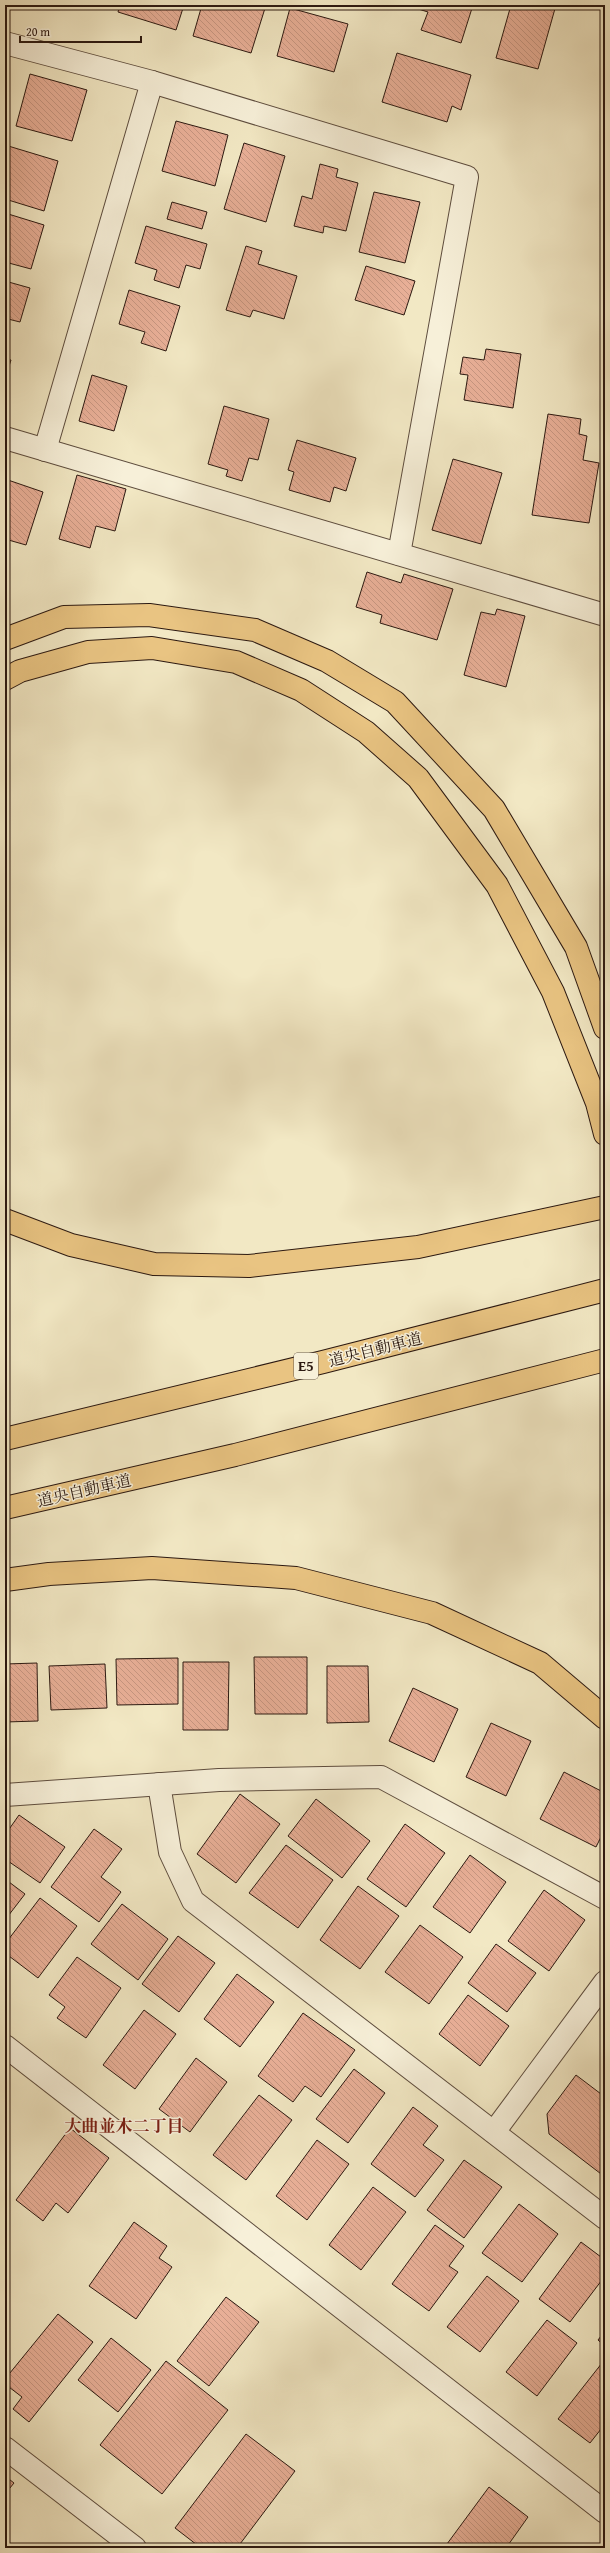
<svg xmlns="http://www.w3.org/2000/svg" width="610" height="2553" viewBox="0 0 610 2553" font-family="'Gentium Book Plus','Noto Serif JP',serif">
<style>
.building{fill:url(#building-back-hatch);stroke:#2c1911}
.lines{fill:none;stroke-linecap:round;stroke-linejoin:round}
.minor-casing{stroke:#5e4d3e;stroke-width:24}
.highway-casing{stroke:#2c1911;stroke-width:24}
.minor{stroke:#f7f0d9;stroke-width:22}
.highway{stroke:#e9c482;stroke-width:22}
.labels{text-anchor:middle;stroke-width:3;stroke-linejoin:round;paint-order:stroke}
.shield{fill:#f7f0d9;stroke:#695a4d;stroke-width:1}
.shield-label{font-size:15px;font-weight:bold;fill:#2c1911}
.street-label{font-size:16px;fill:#2c1911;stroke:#f7f0d9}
.neighbourhood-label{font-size:17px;font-weight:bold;fill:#7a1f14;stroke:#f7f0d9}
</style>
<defs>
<pattern id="building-back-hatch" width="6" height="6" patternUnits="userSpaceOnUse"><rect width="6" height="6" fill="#e8af97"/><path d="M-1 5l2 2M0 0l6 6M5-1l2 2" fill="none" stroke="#c79681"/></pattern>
</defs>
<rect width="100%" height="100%" fill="#f2e8c4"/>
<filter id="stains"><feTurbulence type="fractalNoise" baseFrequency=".005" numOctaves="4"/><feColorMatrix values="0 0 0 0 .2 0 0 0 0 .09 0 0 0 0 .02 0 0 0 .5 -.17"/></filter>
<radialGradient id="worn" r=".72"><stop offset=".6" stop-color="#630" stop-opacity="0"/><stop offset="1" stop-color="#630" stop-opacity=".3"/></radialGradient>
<!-- building -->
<g class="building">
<path d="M120,5H184L176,30L118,12Z"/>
<path d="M202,5H266L251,53L193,36Z"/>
<path d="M416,5H473L461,43L421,30L428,12L415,8Z"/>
<path d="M511,5H556L538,69L496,58Z"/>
<path d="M290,8L348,24L334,72L277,56Z"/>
<path d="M397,53L471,75L461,110L452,106L447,122L382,102Z"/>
<path d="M30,74L87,90L72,141L16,126Z"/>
<path d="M176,121L228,135L215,186L162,171Z"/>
<path d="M244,143L285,156L266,222L224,209Z"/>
<path d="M5,145L58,161L44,211L5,199Z"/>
<path d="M320,164L338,169L336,177L358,183L346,231L324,226L323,233L294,226L302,196L312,199Z"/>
<path d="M374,192L420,202L405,263L359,252Z"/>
<path d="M172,202L207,212L202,229L167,219Z"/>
<path d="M5,213L44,225L31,269L5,262Z"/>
<path d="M146,226L207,244L200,269L186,265L179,288L154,280L157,270L135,263Z"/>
<path d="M246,246L262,251L258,264L297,276L284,319L253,310L250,317L226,310Z"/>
<path d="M366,266L415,281L404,315L355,300Z"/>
<path d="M5,281L30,288L20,322L8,319L5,330Z"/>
<path d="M129,290L180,306L166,351L141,343L145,332L119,324Z"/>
<path d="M486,349L521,354L513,408L464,400L468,375L460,374L463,357L484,360Z"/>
<path d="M5,359L11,360L5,379Z"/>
<path d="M92,375L127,386L114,431L79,421Z"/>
<path d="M224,406L269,419L258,460L249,458L242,481L226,476L228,470L208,464Z"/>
<path d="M548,414L581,419L579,434L587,436L583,460L599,463L589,523L532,515Z"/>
<path d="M297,440L356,458L346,491L334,487L330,502L289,490L294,472L288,470Z"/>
<path d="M453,459L502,473L481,544L432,530Z"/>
<path d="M77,475L126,489L115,531L96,526L90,548L59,539Z"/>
<path d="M5,479L43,492L26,545L5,539Z"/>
<path d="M367,572L401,583L404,574L453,589L437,640L380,623L382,615L356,607Z"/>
<path d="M497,609L525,616L506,687L464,675L481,612L495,615Z"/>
<path d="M254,1657H307V1714H255Z"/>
<path d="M178,1658V1704L117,1705L116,1659Z"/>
<path d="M183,1662H229L228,1730H183Z"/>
<path d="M37,1663L38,1721L5,1722V1664Z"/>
<path d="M105,1664L107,1708L51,1710L49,1666Z"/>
<path d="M327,1666H368L369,1722L327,1723Z"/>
<path d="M413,1688L458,1709L434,1762L389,1741Z"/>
<path d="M491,1723L531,1741L506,1796L466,1777Z"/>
<path d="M564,1772L605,1793V1829L596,1847L540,1819Z"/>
<path d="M240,1794L280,1824L236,1883L197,1854Z"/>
<path d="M316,1799L370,1841L342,1878L288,1836Z"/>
<path d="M19,1815L65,1847L40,1883L5,1859V1835Z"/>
<path d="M405,1824L445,1853L406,1907L367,1879Z"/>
<path d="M94,1829L122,1849L101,1877L121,1892L99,1922L51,1887Z"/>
<path d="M286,1845L333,1880L298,1928L249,1893Z"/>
<path d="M470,1855L506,1882L470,1933L433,1907Z"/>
<path d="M5,1879L25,1894L5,1920Z"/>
<path d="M358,1886L399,1916L360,1969L320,1940Z"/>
<path d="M544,1890L585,1920L549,1971L508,1941Z"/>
<path d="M40,1898L77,1926L38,1978L5,1953V1944Z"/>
<path d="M122,1904L168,1939L138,1980L91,1944Z"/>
<path d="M420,1925L463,1957L429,2004L385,1972Z"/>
<path d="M178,1936L215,1963L179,2012L142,1984Z"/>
<path d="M496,1944L536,1973L507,2012L468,1983Z"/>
<path d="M77,1957L121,1988L86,2038L57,2018L65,2007L49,1995Z"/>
<path d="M237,1974L274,2002L240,2047L204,2019Z"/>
<path d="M468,1995L509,2026L480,2066L439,2034Z"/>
<path d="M144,2010L176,2034L135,2089L103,2065Z"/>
<path d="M303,2013L355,2050L321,2097L305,2086L293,2102L258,2076Z"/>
<path d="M196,2058L227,2082L190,2132L159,2109Z"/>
<path d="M354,2069L385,2093L348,2143L316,2119Z"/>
<path d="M576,2075L605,2097V2177L549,2134L547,2114Z"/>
<path d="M259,2095L292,2120L246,2180L213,2155Z"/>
<path d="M413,2107L438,2126L423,2145L444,2160L415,2197L371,2164Z"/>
<path d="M70,2128L109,2158L68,2213L56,2203L43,2221L16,2200Z"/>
<path d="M317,2140L349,2164L307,2220L276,2196Z"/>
<path d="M464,2160L502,2187L464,2238L427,2210Z"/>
<path d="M373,2187L406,2212L361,2270L329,2245Z"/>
<path d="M519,2204L558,2234L522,2282L482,2253Z"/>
<path d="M134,2222L167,2246L159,2258L172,2267L136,2319L89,2286Z"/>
<path d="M435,2225L464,2246L449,2266L458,2272L429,2311L392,2284Z"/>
<path d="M581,2242L605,2260V2276L570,2322L539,2299Z"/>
<path d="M487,2276L519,2301L480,2352L447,2327Z"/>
<path d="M226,2297L259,2322L209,2386L177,2361Z"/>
<path d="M58,2314L93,2342L29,2422L13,2409L22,2397L5,2384V2379Z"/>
<path d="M547,2320L577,2343L537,2396L506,2372Z"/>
<path d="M605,2331V2346L598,2340Z"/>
<path d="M111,2338L151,2370L118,2412L78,2380Z"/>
<path d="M166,2361L228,2410L162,2494L100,2445Z"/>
<path d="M602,2363L605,2366V2424L590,2443L558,2419Z"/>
<path d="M246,2434L295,2471L237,2548H201L175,2528Z"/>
<path d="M5,2476L14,2483L5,2494Z"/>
<path d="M489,2487L528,2517L506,2548H444Z"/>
</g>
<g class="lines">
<defs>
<g id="minor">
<path d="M5,43L152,82L467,177L399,554"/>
<path d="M5,438L605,615"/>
<path d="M45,450L152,82"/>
<path d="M159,1784L170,1852L193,1901L605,2218"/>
<path d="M5,1795L219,1780L381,1777L605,1898"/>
<path d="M5,2046L605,2512"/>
<path d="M494,2132L605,1982"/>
<path d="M5,2448L135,2548"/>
</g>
<g id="highway">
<path d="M5,639L64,617L149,615L255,630L327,661L395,702L494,809L576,947L605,1028"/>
<path d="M5,679L20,671L88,652L152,648L236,662L301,690L366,732L418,778L497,885L553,992L597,1103L605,1134"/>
<path d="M5,1220L71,1245L154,1264L249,1266L418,1247L605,1207"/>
<path d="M5,1439L323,1362L605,1290"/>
<path d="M5,1508L235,1455L605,1360"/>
<path d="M5,1580L49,1574L152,1568L296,1578L432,1613L540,1663L605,1718"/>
</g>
</defs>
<!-- minor casing -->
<use href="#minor" class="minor-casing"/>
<!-- highway casing -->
<use href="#highway" class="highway-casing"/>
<!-- minor -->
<use href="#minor" class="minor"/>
<!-- highway -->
<use href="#highway" class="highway"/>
</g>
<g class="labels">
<!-- shield labels -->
<rect class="shield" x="294" y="1353" width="24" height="26" rx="3"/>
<g class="shield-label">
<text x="306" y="1371">E5</text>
</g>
<!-- street labels -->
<g class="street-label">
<text transform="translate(375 1349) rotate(-14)" y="6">道央自動車道</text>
<text transform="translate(84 1490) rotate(-13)" y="6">道央自動車道</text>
</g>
<!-- neighbourhood labels -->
<g class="neighbourhood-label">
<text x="124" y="2132">大曲並木二丁目</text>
</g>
</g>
<!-- margin -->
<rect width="610" height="2553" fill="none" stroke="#f2e8c4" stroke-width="20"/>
<rect x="6" y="6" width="598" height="2541" fill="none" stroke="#2c1911" stroke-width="2"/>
<rect x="10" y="10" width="590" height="2533" fill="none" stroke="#2c1911"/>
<!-- scale -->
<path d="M20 36v6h121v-6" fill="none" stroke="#2c1911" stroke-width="2"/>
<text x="26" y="36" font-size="12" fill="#2c1911" stroke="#f7f0d9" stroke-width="3" paint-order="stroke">20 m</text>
<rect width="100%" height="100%" filter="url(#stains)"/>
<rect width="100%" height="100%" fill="url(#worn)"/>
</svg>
